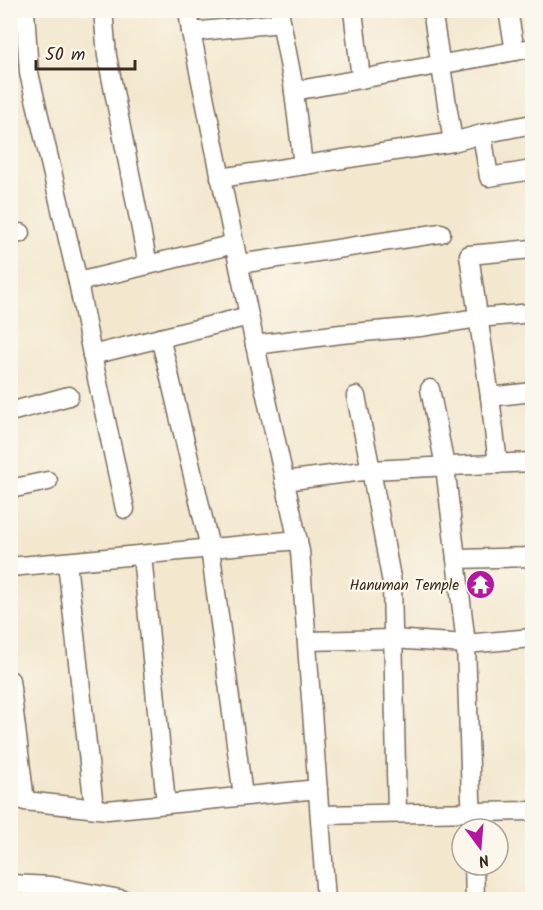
<svg xmlns="http://www.w3.org/2000/svg" width="543" height="910" viewBox="0 0 543 910" font-family="Kalam,sans-serif">
<style>
.lines{fill:none;stroke-linecap:round;stroke-linejoin:round}
.minor-casing{stroke:#7b6c5c;stroke-width:21}
.minor{stroke:#fff;stroke-width:18}
.labels{text-anchor:middle;stroke-width:4.5;stroke-linejoin:round;paint-order:stroke}
.poi-label{font-size:15px;fill:#3b2a1e;stroke:#fbf7ec;text-anchor:end}
</style>
<rect width="100%" height="100%" fill="#fbf7ec"/>
<filter id="ink" filterUnits="userSpaceOnUse"><feTurbulence type="fractalNoise" baseFrequency=".0167" numOctaves="2"/><feDisplacementMap in="SourceGraphic" scale="12" xChannelSelector="R" yChannelSelector="G"/><feConvolveMatrix kernelMatrix="1 2 1 2 8 2 1 2 1" color-interpolation-filters="sRGB"/></filter>
<filter id="wash" filterUnits="userSpaceOnUse"><feTurbulence type="fractalNoise" baseFrequency=".008" numOctaves="4" result="noise"/><feDisplacementMap in="SourceGraphic" scale="24" xChannelSelector="R" yChannelSelector="G"/><feGaussianBlur stdDeviation="1.35" result="paint"/><feColorMatrix in="noise" values="0 0 0 0 0 0 0 0 0 0 0 0 0 0 0 0 0 1.4 0 .05"/><feComposite in="paint" operator="in"/></filter>
<g filter="url(#wash)">
<rect width="100%" height="100%" fill="#f3e7ce"/>
</g>
<g filter="url(#ink)">
<g class="lines">
<defs>
<g id="minor">
<path d="M25,10L29,73L78,282L92,355L249,316"/>
<path d="M103,10L107,56L148,265"/>
<path d="M188,10L191,32L255,345L300,551L326,900"/>
<path d="M279,10L293,84L303,165"/>
<path d="M353,10L361,79"/>
<path d="M432,10L453,142"/>
<path d="M508,10L515,51"/>
<path d="M191,32L281,23"/>
<path d="M294,91L532,48"/>
<path d="M482,134L489,177L532,170"/>
<path d="M220,178L453,142L482,134L532,124"/>
<path d="M10,235L21,233"/>
<path d="M239,264L441,233"/>
<path d="M78,282L234,244"/>
<path d="M160,338L166,361L210,548L243,796"/>
<path d="M255,345L341,334L420,327L478,318L532,313"/>
<path d="M92,355L125,509"/>
<path d="M430,389L445,466L466,644L472,829"/>
<path d="M356,396L371,470L392,583L397,813"/>
<path d="M490,397L532,392"/>
<path d="M10,412L69,396"/>
<path d="M498,464L490,397L469,255L532,249"/>
<path d="M284,481L371,470L532,462"/>
<path d="M10,489L48,481"/>
<path d="M142,555L166,804"/>
<path d="M456,559L532,557"/>
<path d="M67,562L94,808"/>
<path d="M10,567L298,540"/>
<path d="M307,641L393,639L466,644L532,638"/>
<path d="M10,680L25,801L107,810L318,789"/>
<path d="M320,815L532,811"/>
<path d="M474,865L475,900"/>
<path d="M10,884L52,886L125,900"/>
</g>
</defs>
<!-- minor casing -->
<use href="#minor" class="minor-casing"/>
<!-- minor -->
<use href="#minor" class="minor"/>
</g>
</g>
<!-- icons -->
<defs>
<symbol id="temple-disc" viewBox="-11 -11 22 22"><circle r="9.5" fill="#b5179e" stroke="#fbf7ec"/><path d="M0-6L5-2H3V0L6.5 2.5H4V6H1.5V3h-3V6H-4V2.5H-6.5L-3 0V-2H-5Z" fill="#fff"/></symbol>
</defs>
<g fill-rule="evenodd">
<use href="#temple-disc" x="464" y="568" width="33" height="33"/>
</g>
<g class="labels">
<!-- poi labels -->
<g class="poi-label">
<text x="459" y="590">Hanuman Temple</text>
</g>
</g>
<!-- margin -->
<rect width="543" height="910" fill="none" stroke="#fbf7ec" stroke-width="36"/>
<!-- north arrow -->
<g transform="translate(480 847) rotate(164)"><circle r="28" fill="#fbf7ec" stroke="#aea59a" stroke-width="1.5"/>
<path d="M0-4.5L10 22L0 15L-10 22Z" fill="#b5179e"/>
<text y="-9" font-size="16" font-weight="bold" text-anchor="middle" fill="#3b2a1e">N</text>
</g>
<!-- scale -->
<path d="M36 60v9h99v-9" fill="none" stroke="#3b2a1e" stroke-width="3"/>
<text x="45" y="60" font-size="18" fill="#3b2a1e" stroke="#fbf7ec" stroke-width="4.5" paint-order="stroke">50 m</text>
</svg>
